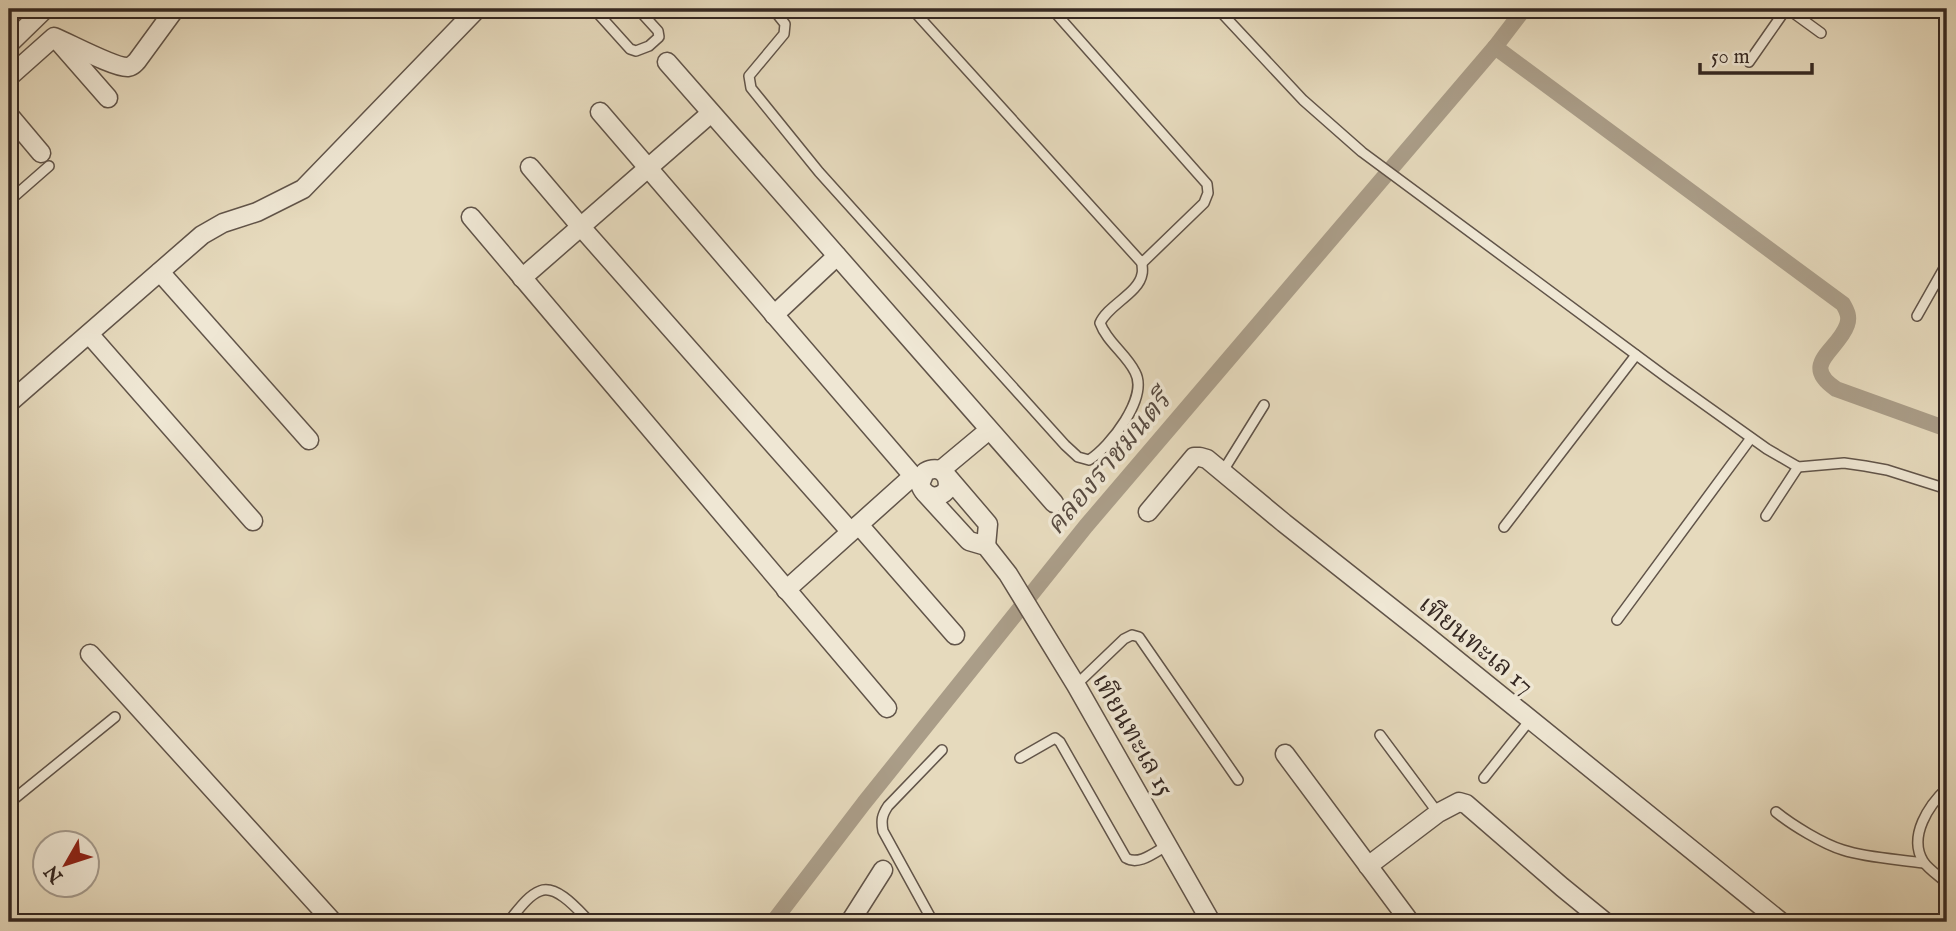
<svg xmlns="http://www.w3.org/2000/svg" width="1956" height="931" viewBox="0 0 1956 931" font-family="'IM FELL English','Noto Serif Thai',serif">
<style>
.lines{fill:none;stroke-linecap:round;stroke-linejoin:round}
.canal{stroke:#aa9d88;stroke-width:16}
.service-casing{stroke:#615449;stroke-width:12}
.minor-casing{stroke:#615449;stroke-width:21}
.service{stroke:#efe7d4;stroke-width:9}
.minor{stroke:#efe7d4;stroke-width:18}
.labels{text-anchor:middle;stroke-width:7;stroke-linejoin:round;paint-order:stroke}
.street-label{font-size:26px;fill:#352822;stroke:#efe7d4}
.water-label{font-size:28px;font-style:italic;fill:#584b41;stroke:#efe7d4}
</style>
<rect width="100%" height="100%" fill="#e6dabd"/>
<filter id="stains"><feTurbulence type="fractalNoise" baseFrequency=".00286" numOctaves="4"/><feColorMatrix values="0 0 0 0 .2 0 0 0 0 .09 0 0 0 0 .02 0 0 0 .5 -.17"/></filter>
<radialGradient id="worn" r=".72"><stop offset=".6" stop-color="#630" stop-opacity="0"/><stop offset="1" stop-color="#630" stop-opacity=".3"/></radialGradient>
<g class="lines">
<!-- canal -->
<g class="canal">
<path d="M1524,9L1495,47L1843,304C1847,311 1850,317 1847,325C1838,351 1799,364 1836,389L1947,429"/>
<path d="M773,922L864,803L1086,526L1495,47"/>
</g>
<defs>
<g id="service">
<path d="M594,9L630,49L636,51L649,46L659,37L658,31L638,9"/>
<path d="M773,9L785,24L784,34L749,76L751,88L819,172L1065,445L1078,457L1089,460C1110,447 1149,397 1135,372C1126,354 1107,342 1100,323C1108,305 1139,293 1142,274C1143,271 1142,267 1142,263"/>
<path d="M912,9L1142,263L1204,203L1208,193L1207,184L1052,9"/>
<path d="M1218,9L1303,100L1362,152L1666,377L1767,449L1798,467L1844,463L1865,466L1887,470L1947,489"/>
<path d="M1788,9L1821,33"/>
<path d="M1749,62L1786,9"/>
<path d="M9,201L49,166"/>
<path d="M1917,316L1947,263"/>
<path d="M1223,471L1264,405"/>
<path d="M1766,516L1798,467"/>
<path d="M1504,527L1636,355"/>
<path d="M1617,620L1751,438"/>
<path d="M1076,685L1124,639L1132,635L1139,637L1238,780"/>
<path d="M1380,735L1438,813"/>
<path d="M1020,758L1055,738L1060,742L1126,858C1139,866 1155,852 1168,845"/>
<path d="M1484,778L1530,720"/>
<path d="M1947,788C1929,805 1908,836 1923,861C1928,869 1939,876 1947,883"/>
<path d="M9,803L115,717"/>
<path d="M1776,812C1792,825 1823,844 1843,850C1868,858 1897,859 1924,863"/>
<path d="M508,922C517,912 527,896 540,891C557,884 579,911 590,922"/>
<path d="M933,922L883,831C881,820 882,815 888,806L942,750"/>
</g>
<g id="minor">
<path d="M59,42L108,98"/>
<path d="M9,44L45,9"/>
<path d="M667,62L1054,503"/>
<path d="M9,77L54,37C69,43 115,68 128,67C133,66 134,64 137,61L175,9"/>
<path d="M600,112L920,484C924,497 937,501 947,490C951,474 939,464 925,472L920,484"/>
<path d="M9,115L41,153"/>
<path d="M530,167L581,227L850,531"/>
<path d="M471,217L887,708"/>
<path d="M160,272L309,440"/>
<path d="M522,278L711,113"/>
<path d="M774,315L837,256"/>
<path d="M89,334L253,521"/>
<path d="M9,403L202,235L223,223L257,212L303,189L477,9"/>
<path d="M941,470L989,430"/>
<path d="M947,476L988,524L986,546"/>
<path d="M925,493L969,541L986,546L1008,574L1076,685L1211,922"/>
<path d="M1148,512L1194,457H1200L1207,459L1284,523L1427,636L1781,922"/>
<path d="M859,525L955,635"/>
<path d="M786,590L913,476"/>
<path d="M90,654L333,922"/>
<path d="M1285,754L1410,922"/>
<path d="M1368,866L1438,813L1459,802L1466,804L1562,887L1605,922"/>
<path d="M9,919L12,922"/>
<path d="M850,922L883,870"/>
</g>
</defs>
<!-- service casing -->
<use href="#service" class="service-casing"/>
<!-- minor casing -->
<use href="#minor" class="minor-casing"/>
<!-- service -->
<use href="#service" class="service"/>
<!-- minor -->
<use href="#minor" class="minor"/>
</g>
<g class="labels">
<!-- street labels -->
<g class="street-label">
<text transform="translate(1477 644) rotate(39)" y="9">เทียนทะเล 17</text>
<text transform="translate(1134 734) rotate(60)" y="9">เทียนทะเล 15</text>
</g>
<!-- water labels -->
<g class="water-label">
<text transform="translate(1107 462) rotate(-50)" y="10">คลองราชมนตรี</text>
</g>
</g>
<!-- margin -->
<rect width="1956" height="931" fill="none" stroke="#e6dabd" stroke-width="35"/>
<rect x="10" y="10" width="1935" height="910" fill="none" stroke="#352822" stroke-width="3.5"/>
<rect x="18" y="18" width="1921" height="896" fill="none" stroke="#352822" stroke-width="2"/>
<!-- north arrow -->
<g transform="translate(66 864) rotate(231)"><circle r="33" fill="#efe7d4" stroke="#a59b8d" stroke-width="2"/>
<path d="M0-5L12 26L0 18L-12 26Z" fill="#8f2418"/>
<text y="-10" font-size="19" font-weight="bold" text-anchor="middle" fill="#352822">N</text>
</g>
<!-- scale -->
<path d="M1700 63v10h112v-10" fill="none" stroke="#352822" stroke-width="3.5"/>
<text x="1711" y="63" font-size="21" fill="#352822" stroke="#efe7d4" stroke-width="5" paint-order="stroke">50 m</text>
<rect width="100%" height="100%" filter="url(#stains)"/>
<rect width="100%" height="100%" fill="url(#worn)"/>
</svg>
